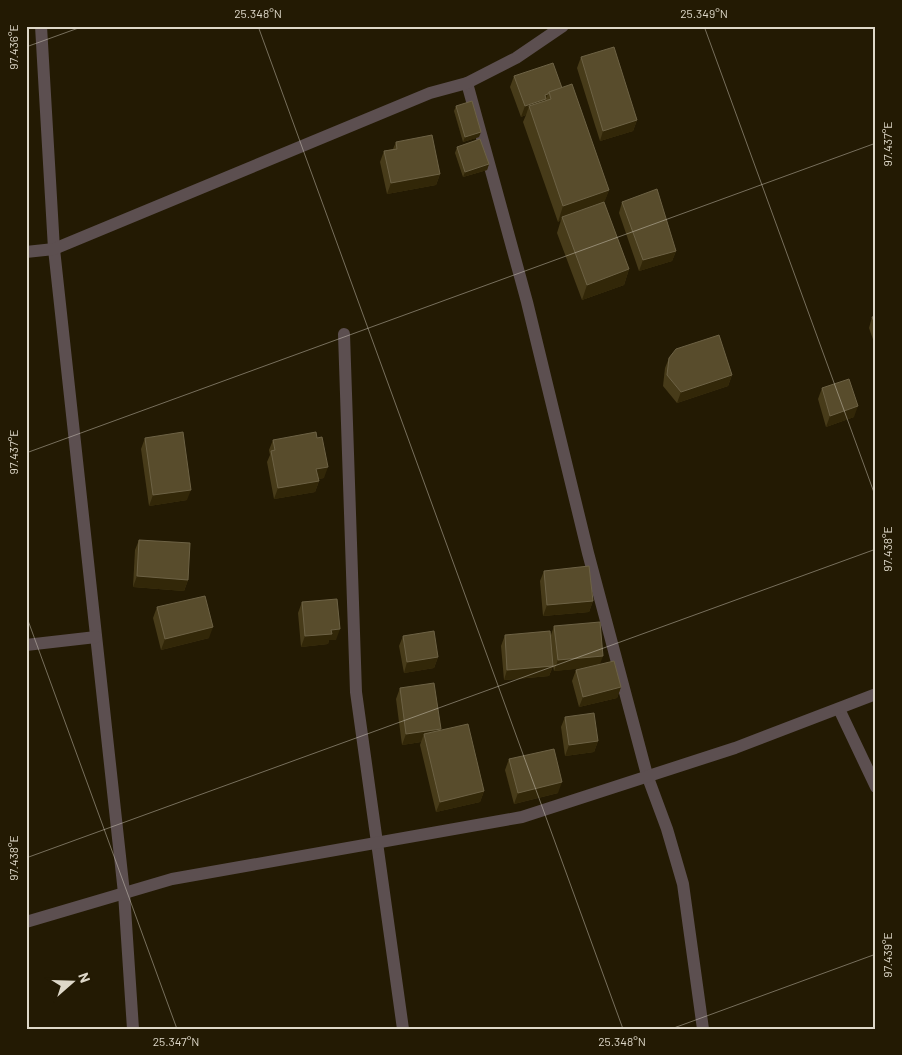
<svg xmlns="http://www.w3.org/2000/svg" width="902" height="1055" viewBox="0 0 902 1055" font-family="Barlow,sans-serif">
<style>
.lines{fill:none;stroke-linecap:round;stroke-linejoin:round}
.minor{stroke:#5c4f50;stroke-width:12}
.wall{fill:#473b19}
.shaded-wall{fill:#322708}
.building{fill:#584c2c;stroke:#6d6245}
.ticks{fill:none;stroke:#ded8c9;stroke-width:1;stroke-opacity:0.45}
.neatline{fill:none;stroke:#ded8c9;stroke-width:2}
.ticks-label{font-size:12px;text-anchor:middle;fill:#ded8c9}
</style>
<rect width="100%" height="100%" fill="#231a03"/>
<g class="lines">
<!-- minor -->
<g class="minor">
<path d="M41,26L54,249L124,893L133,1029"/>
<path d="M467,83L527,302L588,553L647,775L667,829L683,884L703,1029"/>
<path d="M26,252L54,249L430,93L467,83L516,58L563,26"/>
<path d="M344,334L356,692L403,1029"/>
<path d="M26,645L96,637"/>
<path d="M839,709L876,787"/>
<path d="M26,922L172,879L522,817L735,748L876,694"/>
</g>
</g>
<!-- wall -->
<g class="wall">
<path d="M581,57L637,120L633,131L600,141L577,68Z"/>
<path d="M514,76L562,88L609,190L604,202L629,269L624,285L582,300L557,233L561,220L558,222L523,122L526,115L521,117L510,87Z"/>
<path d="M456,106L479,137L463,142L454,111Z"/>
<path d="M396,142L440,174L436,185L387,194L380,162L384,151L393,149Z"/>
<path d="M457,147L489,164L487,170L463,177L455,153Z"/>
<path d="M622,202L676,251L672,261L639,271L619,213Z"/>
<path d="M876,316V348L869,328L872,317Z"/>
<path d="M669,358L732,375L728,386L677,403L663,386L665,368Z"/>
<path d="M822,388L854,417L826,427L818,399Z"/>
<path d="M145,438L187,500L149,506L141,449Z"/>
<path d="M317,438L324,478L318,479L319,481L315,492L274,499L267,462L270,455L269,450L273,440Z"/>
<path d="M139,540L188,580L184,591L133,587L135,550Z"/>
<path d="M544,571L593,601L589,612L543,616L540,581Z"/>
<path d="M302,602L336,640H329L328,644L301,647L298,613Z"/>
<path d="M157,607L209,638L161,650L153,618Z"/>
<path d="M554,626L600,664L621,687L617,698L579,707L572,681L576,670L583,668L554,671L553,666L549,676L504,680L501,646L505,635H551Z"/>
<path d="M403,636L438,657L434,668L404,673L399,646Z"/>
<path d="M400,688L441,729L440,731L484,791L480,802L436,812L420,745L421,742L402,745L396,699Z"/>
<path d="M565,717L598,741L594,752L565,756L561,727Z"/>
<path d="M509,759L558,793L514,804L505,770Z"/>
</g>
<!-- shaded-wall -->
<g class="shaded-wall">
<path d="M548,94L544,104L529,106L526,115L521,117L525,106Z"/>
<path d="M637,120L633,131L600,141L603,131Z"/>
<path d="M481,132L479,137L463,142L465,137Z"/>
<path d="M489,164L487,170L463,177L465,172Z"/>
<path d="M440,174L436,185L387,194L391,183Z"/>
<path d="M609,190L603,206L562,217L561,220L558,222L563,206Z"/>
<path d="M676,251L672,261L639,271L643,260Z"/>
<path d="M629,269L624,285L582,300L587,285Z"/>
<path d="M732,375L728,386L677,403L681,392Z"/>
<path d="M858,406L854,417L826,427L830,416Z"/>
<path d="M328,467L324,478L312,480L316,469Z"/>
<path d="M319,481L315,492L274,499L278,488Z"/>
<path d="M191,490L187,500L149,506L153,495Z"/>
<path d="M137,576L188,580L184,591L133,587Z"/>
<path d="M593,601L589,612L543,616L547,605Z"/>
<path d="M213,627L209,638L161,650L165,639Z"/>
<path d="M340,629L336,640H329L328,644L301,647L305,636L331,630Z"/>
<path d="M603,656L599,667L554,671L558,660Z"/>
<path d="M438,657L434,668L404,673L407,662Z"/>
<path d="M553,666L549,676L504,680L507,670Z"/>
<path d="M621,687L617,698L579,707L583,697Z"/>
<path d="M441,729L437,740L424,734L421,742L402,745L406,734Z"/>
<path d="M598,741L594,752L565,756L569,745Z"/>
<path d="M562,782L558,793L514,804L518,793Z"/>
<path d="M484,791L480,802L436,812L440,802Z"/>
</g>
<!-- building -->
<g class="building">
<path d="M614,47L637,120L603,131L581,57Z"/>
<path d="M553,63L562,88L549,92L548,94L545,95L546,99L525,106L514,76Z"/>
<path d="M572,84L609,190L563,206L529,106L551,99L549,92Z"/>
<path d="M472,101L481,132L465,137L456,106Z"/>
<path d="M432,135L440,174L391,183L384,151L397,149L396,142Z"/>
<path d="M480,139L489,164L465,172L457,147Z"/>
<path d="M657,189L676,251L643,260L622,202Z"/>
<path d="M604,202L629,269L587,285L562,217Z"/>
<path d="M876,316V326L872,317Z"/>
<path d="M719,335L732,375L681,392L667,375L669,358L676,349Z"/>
<path d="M849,379L858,406L830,416L822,388Z"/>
<path d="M183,432L191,490L153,495L145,438Z"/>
<path d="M316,432L317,438L322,437L328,467L316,469L319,481L278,488L271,451L275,450L273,440Z"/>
<path d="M139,540L190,543L188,580L137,576Z"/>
<path d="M589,566L593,601L547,605L544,571Z"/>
<path d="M205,596L213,627L165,639L157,607Z"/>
<path d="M337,599L340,629L331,630L332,634L305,636L302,602Z"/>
<path d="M600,622L603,656L558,660L554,626Z"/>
<path d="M434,631L438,657L407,662L403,636Z"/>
<path d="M550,631L553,666L507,670L505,635Z"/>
<path d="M614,661L621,687L583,697L576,670Z"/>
<path d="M434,683L441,729L406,734L400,688Z"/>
<path d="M594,713L598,741L569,745L565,717Z"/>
<path d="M468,724L484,791L440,802L424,734Z"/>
<path d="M554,749L562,782L518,793L509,759Z"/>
</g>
<!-- ticks -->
<path class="ticks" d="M258,26L623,1029M704,26L876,498M26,47L84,26M26,453L876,143M26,615L177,1029M26,858L876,549M671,1029L876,954"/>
<!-- border -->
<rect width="902" height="1055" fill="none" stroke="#231a03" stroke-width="55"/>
<!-- north arrow -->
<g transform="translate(72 982) rotate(70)" stroke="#231a03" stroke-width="4" paint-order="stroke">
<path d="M0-4L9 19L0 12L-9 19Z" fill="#ded8c9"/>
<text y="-8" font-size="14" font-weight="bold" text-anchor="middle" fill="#ded8c9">N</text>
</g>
<rect x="28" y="28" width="846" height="1000" class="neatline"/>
<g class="ticks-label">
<text x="258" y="18">25.348°N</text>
<text x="704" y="18">25.349°N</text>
<text transform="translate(14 47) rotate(-90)" y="4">97.436°E</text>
<text transform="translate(888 144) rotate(-90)" y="4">97.437°E</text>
<text transform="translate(14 452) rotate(-90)" y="4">97.437°E</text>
<text transform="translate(888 549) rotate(-90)" y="4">97.438°E</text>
<text transform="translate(14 858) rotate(-90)" y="4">97.438°E</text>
<text transform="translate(888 955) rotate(-90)" y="4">97.439°E</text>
<text x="176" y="1046">25.347°N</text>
<text x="622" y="1046">25.348°N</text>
</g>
</svg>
